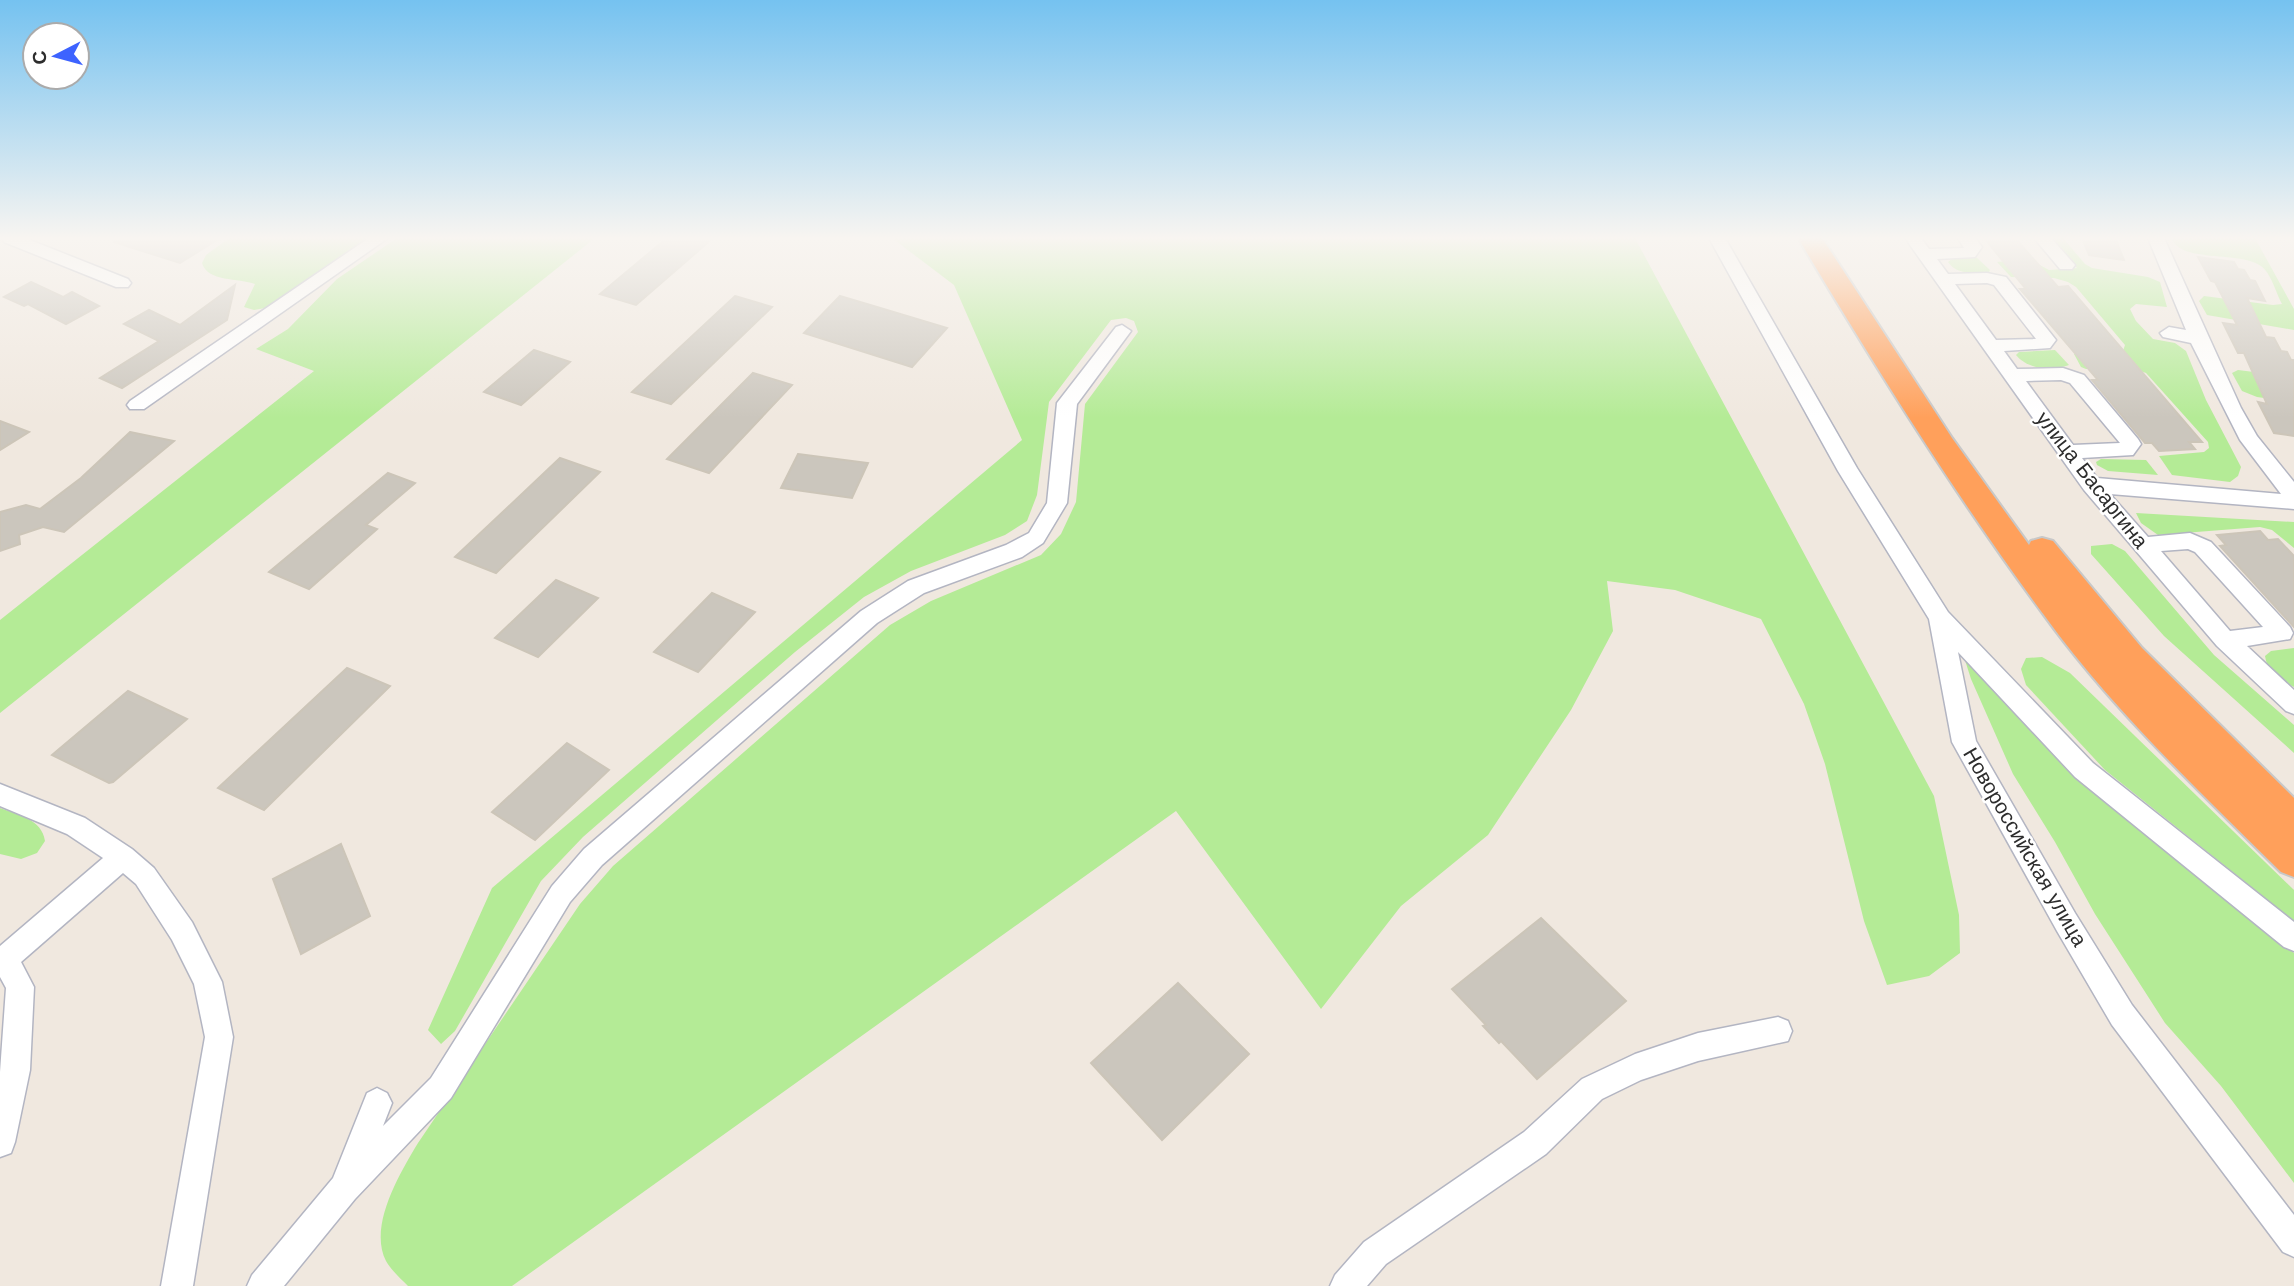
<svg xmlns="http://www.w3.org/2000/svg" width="2294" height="1286" viewBox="0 0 2294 1286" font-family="'Work Sans',sans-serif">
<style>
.green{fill:#b4eb96}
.building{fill:#cbc6bd;stroke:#ccc5b8;stroke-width:2}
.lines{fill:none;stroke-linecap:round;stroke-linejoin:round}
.minor-casing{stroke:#b3b5c2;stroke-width:3}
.highway-casing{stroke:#c8c8c8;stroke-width:4}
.minor{fill:#fff;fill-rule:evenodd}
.highway{fill:#ffa05b;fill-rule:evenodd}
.labels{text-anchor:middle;stroke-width:5;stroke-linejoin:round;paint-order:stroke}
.street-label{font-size:21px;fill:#2d2d2d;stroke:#fff}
</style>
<rect width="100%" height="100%" fill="#f0e8df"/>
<!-- green -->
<g class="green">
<path d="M229,238H367L265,308L254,310L244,307L255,284C239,278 207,282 202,263L206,255Z"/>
<path d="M397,238H595L0,713V620L314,371L256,349L288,329L337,279Z"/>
<path d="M892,238H1635L1934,796L1959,915L1960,953L1929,976L1887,985L1864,921L1825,764L1804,704L1761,619L1675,590L1607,581L1613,631L1571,710L1488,835L1401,906L1321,1009L1176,811L512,1286H408C401,1279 391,1270 386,1261C368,1226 400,1173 418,1143L580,904L613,866L890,625L931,601L1041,555L1061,534L1076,502L1085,404L1138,332L1134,321L1126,318L1111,320L1049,402L1037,495L1027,521L1005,535L911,571L864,597L795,652L583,837L541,881L455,1031L441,1044L428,1030L492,888L1022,440L954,285Z"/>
<path d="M2052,238H2063L2085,264L2092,268L2148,277L2160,282L2167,307L2136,304L2130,309L2136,321L2153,339L2175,343L2186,351L2206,400L2241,467L2238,476L2230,482L2172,475L2159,456L2204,452L2209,448L2208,442L2146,373L2129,367L2086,369L2081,367L2074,354L2118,352L2123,351L2125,345L2076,287L2068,282L2054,278L2011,277L1997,262L2029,259L2049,270L2077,268Z"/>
<path d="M2171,238H2255L2294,309V330L2207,315L2199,301L2204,296L2273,305L2282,304C2276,293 2271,273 2261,266C2238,250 2182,264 2171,238Z"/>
<path d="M1976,257L1990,270L1989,272C1973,272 1958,276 1948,262L1953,258Z"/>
<path d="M2055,350L2069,365C2052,371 2028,370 2016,355L2019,352Z"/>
<path d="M2238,370L2294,377V402L2257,397L2242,391L2232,373Z"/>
<path d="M2101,459L2146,460L2158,475L2108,471L2097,465L2096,462Z"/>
<path d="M2136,513L2294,522V548L2272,530L2260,527L2158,535L2141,523Z"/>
<path d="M2112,544L2125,551L2214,655L2294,725V753L2164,636L2091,554V546Z"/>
<path d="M2294,648V687C2280,680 2267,672 2265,656L2271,651Z"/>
<path d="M1963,654L2066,769L2294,953V1183L2221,1086L2165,1023L2095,914L2055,842L2013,774L1971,679Z"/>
<path d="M2042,657L2070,673L2294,890V921L2105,770L2026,685L2021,669L2026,658Z"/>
<path d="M0,808C18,815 42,819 45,841L37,853L21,859L0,854Z"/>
</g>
<!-- building -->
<g class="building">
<path d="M114,238H220L180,263L114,242Z"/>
<path d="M667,238H713L636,305L600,294Z"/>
<path d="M1984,238H2015L2058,287L2068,286L2202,442H2189L2195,449L2159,451L2152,443H2145L2092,380H2098L2020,289H2026Z"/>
<path d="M2082,238H2115L2124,260L2089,255Z"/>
<path d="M2198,257L2234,262L2238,269L2244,270L2250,280L2255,281L2265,301L2247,298L2266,337L2274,338L2281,351L2287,352L2291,360H2294V436L2274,433L2258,402L2267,404L2244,353H2238L2223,323L2237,325L2215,282L2211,281Z"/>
<path d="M31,282L63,297L72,292L99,306L66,324L28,304L24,306L4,297Z"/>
<path d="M235,285L227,320L122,388L100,378L159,341L124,324L149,310L180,325Z"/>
<path d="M735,296L772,307L671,404L632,392Z"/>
<path d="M840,296L877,307L947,328L912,367L804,333Z"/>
<path d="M534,350L570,362L521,405L484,392Z"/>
<path d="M753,373L792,385L709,473L667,459Z"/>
<path d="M0,421L29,432L0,450Z"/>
<path d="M130,432L174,441L64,532L43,527L19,535L20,544L0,551V512L26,505L40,509L81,478Z"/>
<path d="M798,454L868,463L852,498L781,488Z"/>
<path d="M560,458L600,472L496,573L455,557Z"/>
<path d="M388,473L415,483L366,525L377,529L309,589L269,572Z"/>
<path d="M2260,531L2268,540L2278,539L2294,556V627L2220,546L2226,545L2217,535Z"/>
<path d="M556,580L598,598L538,657L495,638Z"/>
<path d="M712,593L755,612L698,672L654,652Z"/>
<path d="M347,668L390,686L264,810L218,788Z"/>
<path d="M128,691L187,719L113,782L109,783L52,755Z"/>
<path d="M567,743L609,770L535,840L492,812Z"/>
<path d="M341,844L370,916L301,954L273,879Z"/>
<path d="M1541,918L1626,1001L1537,1079L1501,1041L1499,1043L1483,1026L1486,1025L1452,989Z"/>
<path d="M1178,983L1249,1054L1162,1140L1091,1063Z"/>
</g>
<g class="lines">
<defs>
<g id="minor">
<path d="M2,238H25L128,279L131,283L128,287H116L4,242Z"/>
<path d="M369,238H388L144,409H130L127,405L130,401Z"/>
<path d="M1709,238H1725L1857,468L1948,612L2093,763L2294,922V951L2284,947L2075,777L1958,652L1976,741L2075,913L2132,1005L2294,1215V1257L2283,1252L2112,1025L2057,931L1952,742L1929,619L1838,471Z"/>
<path d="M1905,238H1921L1929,249L1964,248L1958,238H1975L1982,247L1975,257L1937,259L1948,274L1987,273L2006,277L2056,340L2050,348L2004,351L2017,369L2063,368L2084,375L2138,439L2141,444L2133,455L2082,458L2097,478L2281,494L2240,440L2191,343L2163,337L2160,333L2169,327L2186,330L2148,238H2164L2241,408L2257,436L2294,482V509L2110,494L2148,537L2190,533L2211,542L2290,627L2293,633L2290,639L2247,646L2294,690V714L2286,711L2217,646L2084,490ZM1987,283L1994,285L2036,339L1996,340L1955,284ZM2061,380L2070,383L2120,443L2073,445L2026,381ZM2188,549L2195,552L2263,627L2230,631L2161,551Z"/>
<path d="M2034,238H2051L2075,265L2072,269H2060Z"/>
<path d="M1122,325L1131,331L1077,404L1067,503L1043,543L1022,557L924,593L877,623L602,865L570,902L451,1098L355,1199L284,1286H247L252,1275L333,1178L367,1093L377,1088L387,1093L392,1103L383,1126L431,1078L552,886L584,849L861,611L908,581L1006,545L1029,533L1047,503L1057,403L1116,327Z"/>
<path d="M0,784L85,818L132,849L154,868L192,922L222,982L233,1037L193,1286H161L205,1037L194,984L172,940L136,884L123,873L21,962L34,987L30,1070L15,1142L11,1153L0,1157V1072L6,988L0,977V946L103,858L67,834L0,806Z"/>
<path d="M1778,1017L1788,1021L1792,1031L1788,1041L1698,1061L1641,1080L1602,1099L1546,1154L1386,1264L1367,1286H1330L1335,1275L1364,1242L1524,1132L1582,1079L1635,1054L1698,1033Z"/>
</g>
<path id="highway" d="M1798,238H1822L1952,438L2029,545L2031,541L2042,538L2053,541L2142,648L2294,798V877L2281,872C2198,790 2112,709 2044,615C1955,495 1875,366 1798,238Z"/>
</defs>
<!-- minor casing -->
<use href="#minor" class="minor-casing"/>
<!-- highway casing -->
<use href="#highway" class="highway-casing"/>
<!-- minor -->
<use href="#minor" class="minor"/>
<!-- highway -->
<use href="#highway" class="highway"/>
</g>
<!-- sky -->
<linearGradient id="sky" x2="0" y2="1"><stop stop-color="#75c2f0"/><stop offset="0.57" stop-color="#f8f5f1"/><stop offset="1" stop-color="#f8f5f1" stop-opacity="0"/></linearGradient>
<rect width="2294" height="418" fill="url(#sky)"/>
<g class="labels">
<!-- street labels -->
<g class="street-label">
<text transform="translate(2092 480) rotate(52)" y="7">улица Басаргина</text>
<text transform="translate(2025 847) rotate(60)" y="7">Новороссийская улица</text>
</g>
</g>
<!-- north arrow -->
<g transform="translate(56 56) rotate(264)"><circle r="33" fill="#ffffff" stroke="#ababab" stroke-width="2"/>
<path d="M0-5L12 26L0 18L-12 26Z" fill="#3d63ff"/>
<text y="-10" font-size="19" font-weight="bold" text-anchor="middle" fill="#2d2d2d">С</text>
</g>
</svg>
